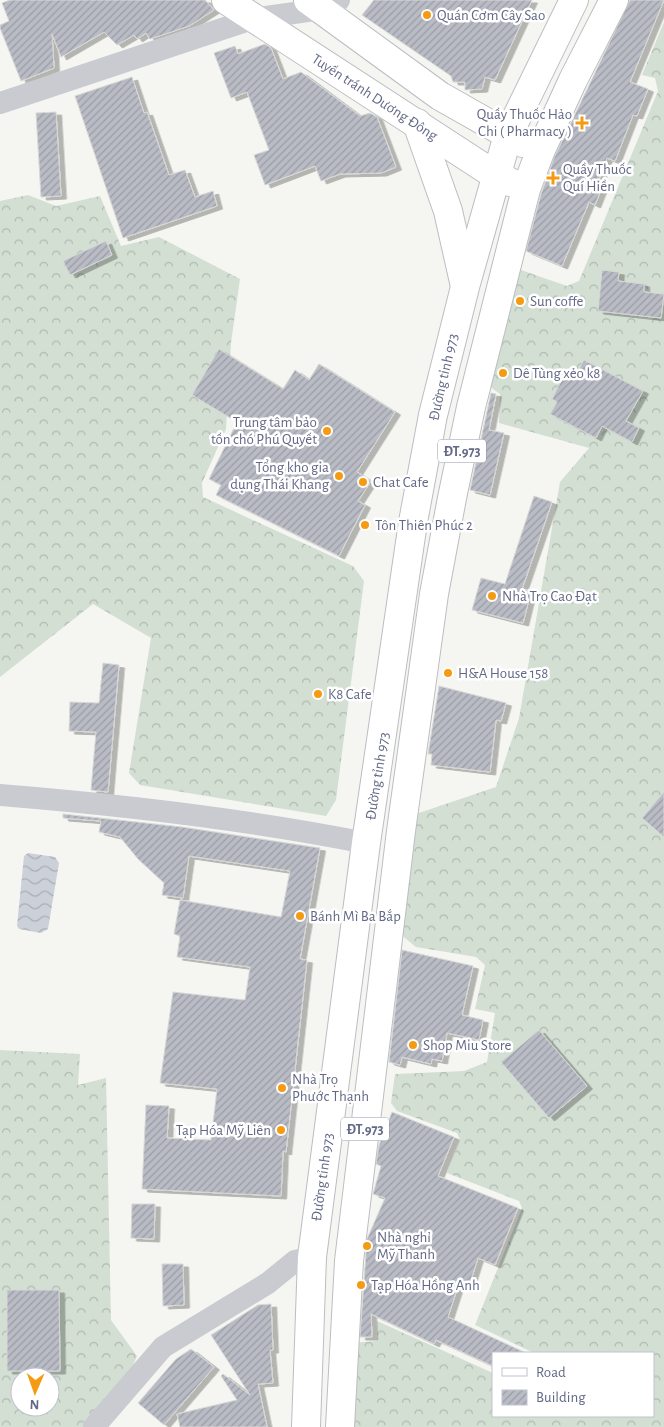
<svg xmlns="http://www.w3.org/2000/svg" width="664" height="1427" viewBox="0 0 664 1427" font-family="'Alegreya Sans',sans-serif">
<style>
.forest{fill:url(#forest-crowns);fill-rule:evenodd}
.water{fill:url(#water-waves)}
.building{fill:url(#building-hatch);stroke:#d7d8d5;filter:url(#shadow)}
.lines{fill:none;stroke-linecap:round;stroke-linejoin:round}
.major-casing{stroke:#bcbdc3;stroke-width:30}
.minor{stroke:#cacbd0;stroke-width:22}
.major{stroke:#fff;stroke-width:28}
.poi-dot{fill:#f59b13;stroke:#fff;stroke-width:2}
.labels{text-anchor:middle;stroke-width:5;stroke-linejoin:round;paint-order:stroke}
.shield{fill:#fff;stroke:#9196aa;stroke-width:1}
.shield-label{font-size:14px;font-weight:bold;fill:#626986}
.poi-label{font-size:15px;fill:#626986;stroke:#fff;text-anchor:start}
.street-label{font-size:15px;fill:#626986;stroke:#fff}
</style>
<defs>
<pattern id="forest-crowns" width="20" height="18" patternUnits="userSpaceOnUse" patternTransform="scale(1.25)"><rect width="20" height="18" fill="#d3dfd3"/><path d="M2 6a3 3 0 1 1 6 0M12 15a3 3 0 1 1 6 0" fill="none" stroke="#afb9b1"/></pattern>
<pattern id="water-waves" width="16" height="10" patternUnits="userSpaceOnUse" patternTransform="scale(1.25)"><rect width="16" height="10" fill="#ccd0d8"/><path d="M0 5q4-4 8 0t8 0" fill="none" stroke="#a9adb5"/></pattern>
<pattern id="building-hatch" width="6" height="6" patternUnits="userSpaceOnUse" patternTransform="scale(1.25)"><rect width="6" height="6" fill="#b9bcc4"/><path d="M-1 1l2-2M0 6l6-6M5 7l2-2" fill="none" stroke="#9a9da5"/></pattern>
<filter id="shadow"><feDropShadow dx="5.5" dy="3" stdDeviation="0" flood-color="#0004"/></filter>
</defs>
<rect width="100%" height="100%" fill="#f5f6f2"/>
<!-- forest -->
<g class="forest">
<path d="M664,22V1427H347L351,1343L377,1341V1321L493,1373V1416H653V1353H534L475,1325L522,1208L519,1201L447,1173L460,1140L457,1133L397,1111L391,1103L395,1074L464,1071L487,1062L495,1013L475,1009L485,965L476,957L416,947L400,934L413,815L496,787L519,718L560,482L589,448L499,423L500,394L489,386L513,274L521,270L567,286L579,281L658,91L655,78L642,75Z"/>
<path d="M28,195L56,206L100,196L121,246L159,237L240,279L231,343L226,429L202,483L203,497L353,566L364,581L336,800L326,816L140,785L129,773L151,638L93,604L0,677V201Z"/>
<path d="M0,1050L80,1054L78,1085L106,1078L111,1320L137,1356L130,1372L85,1427H0ZM20,1377H50V1407H20Z"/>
</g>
<!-- water -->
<path class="water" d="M28,853L55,857L59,863L48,929L41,933L19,929L17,926L24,856Z"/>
<!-- building -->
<g class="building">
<path d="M10,0H205L214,10L189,26L150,39L146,33L137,39L134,35L117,45L104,32L61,57L52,34L54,68L21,81L0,28V25L9,21L2,3Z"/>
<path d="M374,0H532L495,80L485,77L482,89L465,90V82H453L451,76L362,15Z"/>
<path d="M630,0H664L630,82L648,89L637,116L633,115L615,161L607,158L596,188L601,190L595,205L589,202L562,266L526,251L541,194L554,158Z"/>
<path d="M265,44L271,48L283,79L301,72L360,116L370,113L377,117L396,167L381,173L340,174L321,181L315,166L265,185L254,155L269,150L247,92L231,98L214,53L235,46L238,54Z"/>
<path d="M132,77L144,113L147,112L169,175L185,170L195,197L213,191L217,206L123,238L75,96Z"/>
<path d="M56,112L61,196L41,197L36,113Z"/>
<path d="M106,241L112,255L70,275L63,261Z"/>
<path d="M602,270L619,272L618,281L644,284V292L664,294L661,318L598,311Z"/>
<path d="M219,349L283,389L295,370L309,380L319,364L395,412L357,472L371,481L358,501L365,505L339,556L216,495L221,485L209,479L237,422L192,395Z"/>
<path d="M584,360L643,391L626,421L639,428L632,442L602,426L596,438L550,414L557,402L552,399L565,373L574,378Z"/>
<path d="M491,393L496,394L489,430L504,433L490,495L470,490Z"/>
<path d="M534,496L552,502L522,589L531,591L523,623L472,610L481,578L505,584Z"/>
<path d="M103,663L119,665L108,792L91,790L96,732L69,731L70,702L99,703Z"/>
<path d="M439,686L506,703L501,721L496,720L490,772L431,765L432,754H428Z"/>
<path d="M664,792V837L642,818Z"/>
<path d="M63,814L182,827L320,848L300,959L307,960L286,1152L283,1151L281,1196L142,1189L146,1105L169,1106L167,1138L211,1140L217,1089L160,1083L173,992L245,1000L250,967L177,957L180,936L174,934L180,900L281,917L290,871L189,856L183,898L162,895L164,883L138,859L120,837L99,832L101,821L63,818Z"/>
<path d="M402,950L473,966L462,1015L483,1020L479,1040L447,1033L442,1061L432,1059L431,1064L402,1057L400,1065L389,1062Z"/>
<path d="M539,1030L587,1086L549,1118L501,1062Z"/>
<path d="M392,1112L454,1137L438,1176L518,1208L495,1265L478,1258L469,1286L459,1283L448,1317L526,1353H493V1366L436,1340L434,1344L371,1314L372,1337H360L367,1239L385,1198L373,1194L381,1166L376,1164L379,1145Z"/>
<path d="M132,1204H155L154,1239L131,1238Z"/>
<path d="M162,1264H183L184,1305L163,1306Z"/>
<path d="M7,1290H59L60,1371H7Z"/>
<path d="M271,1304L273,1350H270L273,1383L258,1384L267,1427H180L177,1414L237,1400L221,1376L223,1374L250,1395L211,1335L258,1305Z"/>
<path d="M191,1349L214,1367L164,1425L138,1403L176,1359Z"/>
</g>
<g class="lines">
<defs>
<g id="major">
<path d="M226,0L495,175L510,182"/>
<path d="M308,0L440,96L523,143"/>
<path d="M417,123L448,211L464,282"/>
<path d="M306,1427L312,1257L366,843L413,522L433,415L465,287L508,135L574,0"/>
<path d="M340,1427L349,1261L401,831L434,594L452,498L471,407L526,189L540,152L573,80L614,0"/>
</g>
</defs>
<!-- major casing -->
<use href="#major" class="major-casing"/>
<!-- minor -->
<g class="minor">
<path d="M0,103L252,19L322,9L339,0"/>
<path d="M0,795C123,805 245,819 366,843"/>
<path d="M94,1427L163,1347L268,1283L295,1261L312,1257"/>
</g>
<!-- major -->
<use href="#major" class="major"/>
</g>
<!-- markers -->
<g class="poi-dot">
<circle cx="427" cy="15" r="5"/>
<path d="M579.5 115.5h5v5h5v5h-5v5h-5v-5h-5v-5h5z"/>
<path d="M550.5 170.5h5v5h5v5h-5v5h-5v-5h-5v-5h5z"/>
<circle cx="520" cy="301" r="5"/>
<circle cx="503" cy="373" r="5"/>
<circle cx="327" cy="431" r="5"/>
<circle cx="339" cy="476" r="5"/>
<circle cx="363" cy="482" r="5"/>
<circle cx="365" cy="525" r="5"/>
<circle cx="492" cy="596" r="5"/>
<circle cx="448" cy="673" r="5"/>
<circle cx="318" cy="694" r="5"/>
<circle cx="300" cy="916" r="5"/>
<circle cx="413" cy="1045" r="5"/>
<circle cx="282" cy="1088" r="5"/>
<circle cx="281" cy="1130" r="5"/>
<circle cx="367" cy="1246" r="5"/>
<circle cx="361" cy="1285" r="5"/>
</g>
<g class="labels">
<!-- shield labels -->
<g class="shield">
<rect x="438" y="439.5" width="48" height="23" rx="4"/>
<rect x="341" y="1117.5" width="48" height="23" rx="4"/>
</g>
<g class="shield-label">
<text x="462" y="456">ĐT.973</text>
<text x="365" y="1134">ĐT.973</text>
</g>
<!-- poi labels -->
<g class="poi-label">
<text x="437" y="20">Quán Cơm Cây Sao</text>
<text x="572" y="119" text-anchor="end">Quầy Thuốc Hảo<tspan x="572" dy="17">Chi ( Pharmacy )</tspan></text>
<text x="563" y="174">Quầy Thuốc<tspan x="563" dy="17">Quí Hiền</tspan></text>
<text x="530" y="306">Sun coffe</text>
<text x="513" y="378">Dê Tùng xẻo k8</text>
<text x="317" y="427" text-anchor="end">Trung tâm bảo<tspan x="317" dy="17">tồn chó Phú Quyết</tspan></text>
<text x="329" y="472" text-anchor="end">Tổng kho gia<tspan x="329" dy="17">dụng Thái Khang</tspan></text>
<text x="373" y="487">Chat Cafe</text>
<text x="375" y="530">Tôn Thiên Phúc 2</text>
<text x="502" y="601">Nhà Trọ Cao Đạt</text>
<text x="458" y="678">H&amp;A House 158</text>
<text x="328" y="699">K8 Cafe</text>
<text x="310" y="921">Bánh Mì Ba Bắp</text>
<text x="423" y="1050">Shop Miu Store</text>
<text x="292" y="1084">Nhà Trọ<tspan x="292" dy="17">Phước Thạnh</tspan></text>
<text x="271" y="1135" text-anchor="end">Tạp Hóa Mỹ Liên</text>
<text x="377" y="1242">Nhà nghỉ<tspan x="377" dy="17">Mỹ Thanh</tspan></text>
<text x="371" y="1290">Tạp Hóa Hồng Anh</text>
</g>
<!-- street labels -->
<g class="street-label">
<text transform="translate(375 97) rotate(33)" y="5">Tuyến tránh Dương Đông</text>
<text transform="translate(443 377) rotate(-77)" y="5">Đường tỉnh 973</text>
<text transform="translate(377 776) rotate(-81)" y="5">Đường tỉnh 973</text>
<text transform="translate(322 1177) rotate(-82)" y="5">Đường tỉnh 973</text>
</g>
</g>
<!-- legend -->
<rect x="492" y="1352" width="162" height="65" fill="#ffffff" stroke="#c0c3cf"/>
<rect x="502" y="1368" width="25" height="8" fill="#ffffff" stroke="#c0c3cf"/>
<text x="536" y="1377" font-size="15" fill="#626986">Road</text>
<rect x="502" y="1390" width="25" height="15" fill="url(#building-hatch)" stroke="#c0c3cf"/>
<text x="536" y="1402" font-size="15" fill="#626986">Building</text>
<!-- north arrow -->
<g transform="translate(35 1392) rotate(182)"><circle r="24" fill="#ffffff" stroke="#c0c3cf"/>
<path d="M0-4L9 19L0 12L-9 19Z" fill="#f59b13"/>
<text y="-8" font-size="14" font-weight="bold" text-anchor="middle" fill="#626986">N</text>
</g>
</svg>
